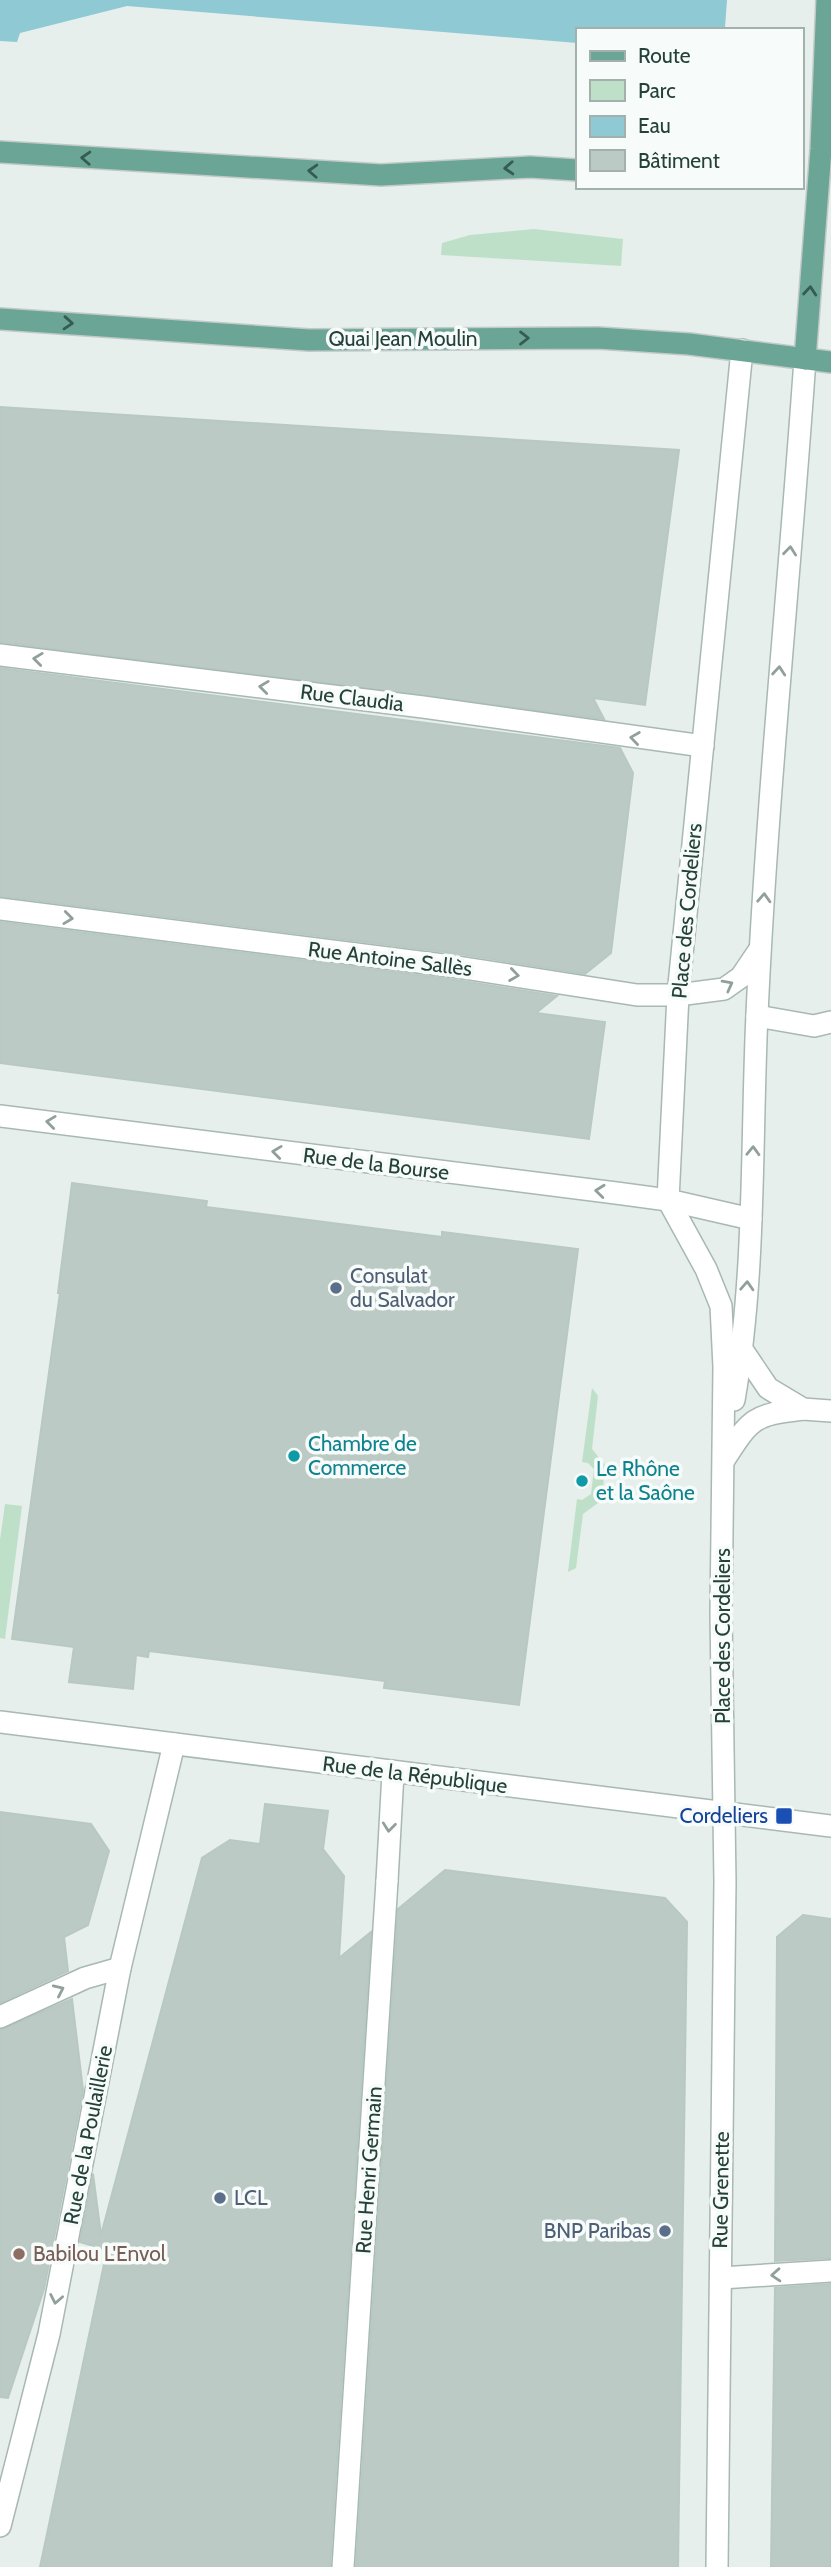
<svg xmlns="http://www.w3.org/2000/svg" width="831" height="2567" viewBox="0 0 831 2567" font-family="Cabin,sans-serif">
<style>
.green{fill:#bfe0c8}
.water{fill:#8ec9d4}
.pier{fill:#e6efeb}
.building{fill:#bbcac4;stroke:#b8c9c2;stroke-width:2}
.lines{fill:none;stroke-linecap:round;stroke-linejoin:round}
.pedestrian-casing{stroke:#a8b8b2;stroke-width:24}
.minor-casing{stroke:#a8b8b2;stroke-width:24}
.primary-casing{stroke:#c2cac8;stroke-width:24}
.pedestrian{stroke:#fff;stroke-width:21}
.minor{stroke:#fff;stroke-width:21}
.primary{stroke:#6aa596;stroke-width:21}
.oneway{stroke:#365b51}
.oneway2{stroke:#92a09c}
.service-dot{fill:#5c6f8a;stroke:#f7fbf9;stroke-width:2.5}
.culture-dot{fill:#0f9aa8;stroke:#f7fbf9;stroke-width:2.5}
.transit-dot{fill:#1a4fb4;stroke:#f7fbf9;stroke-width:2.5}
.education-dot{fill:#8d6e63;stroke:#f7fbf9;stroke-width:2.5}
.labels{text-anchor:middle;stroke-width:7;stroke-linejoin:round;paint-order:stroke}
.street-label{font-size:21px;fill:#24423a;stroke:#f7fbf9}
.service-label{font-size:21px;fill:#4e5e75;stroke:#f7fbf9;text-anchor:start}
.culture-label{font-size:21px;fill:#0d838f;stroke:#f7fbf9;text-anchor:start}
.transit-label{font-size:21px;fill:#164399;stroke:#f7fbf9;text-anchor:end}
.education-label{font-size:21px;fill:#785e54;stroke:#f7fbf9;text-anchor:start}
</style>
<rect width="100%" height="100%" fill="#e6efeb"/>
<!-- green -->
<g class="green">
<path d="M534,229L623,239L621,266L441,255L442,243L470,235Z"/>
<path d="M592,1388L598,1396L592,1449L605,1465L602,1500L583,1514L576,1568L568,1572L577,1499L582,1500L591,1494L594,1469L588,1463L582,1462Z"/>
<path d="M5,1504L22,1506L5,1639L0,1638V1540Z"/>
</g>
<!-- water -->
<path class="water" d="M0,0H831L801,58V30H577V43L127,6L20,33L17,42L0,41Z"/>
<!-- pier -->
<path class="pier" d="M727,0H831L823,59L801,58V30H718L725,27Z"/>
<!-- building -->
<g class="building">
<path d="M0,407L679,450L645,705L593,698L604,719L0,642Z"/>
<path d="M0,668L620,748L633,773L611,953L585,974L453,953L0,896Z"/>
<path d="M0,922L449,979L557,996L536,1013L605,1022L589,1139L0,1063Z"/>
<path d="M72,1183L207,1201L206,1207L442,1237V1232L578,1249L519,1705L384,1688L385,1681L149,1651L148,1657L136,1655L133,1689L69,1682L74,1647L12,1639L60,1293H58Z"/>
<path d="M265,1804L328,1811L323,1849L344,1876L339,1958L371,1932L330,2567H40L107,2250L80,2242L93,2174L101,2235L202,1858L230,1840L260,1844Z"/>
<path d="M0,1812L91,1824L109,1851L88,1925L64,1937L68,1971L0,2003Z"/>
<path d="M445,1870L665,1898L687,1922L678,2567H356L398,1909Z"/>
<path d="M803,1915L831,1919V2258L775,2261L777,1937Z"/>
<path d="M72,1999L83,2090L44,2289L8,2398L0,2397V2030Z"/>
<path d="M831,2284V2567H771L775,2288Z"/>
</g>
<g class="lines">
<defs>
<g id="pedestrian">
<path d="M0,1722L831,1826"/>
<path d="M387,1881L393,1773"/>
<path d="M0,2017L85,1978L120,1968L174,1744"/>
</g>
<g id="minor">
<path d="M0,655L423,707L703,746"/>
<path d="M0,909L451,966L637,995H678L724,989L741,977L760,949"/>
<path d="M757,1016L814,1026L831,1022"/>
<path d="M0,1116L616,1193L668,1200L751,1219"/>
<path d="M739,1345L768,1388L803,1409L831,1411"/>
<path d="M734,1400C756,1273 751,1142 757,1014C767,795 790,577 805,359"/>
<path d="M724,1460C751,1418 753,1415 803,1409"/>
<path d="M721,2278L831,2271"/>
<path d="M0,2526L49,2334L120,1968"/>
<path d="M343,2567L387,1881"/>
<path d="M717,2567L725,1882L721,1614L724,1367L721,1306L706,1269L668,1200L678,995L742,350"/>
</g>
<g id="primary">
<path d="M0,152L381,175L530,167L577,170"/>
<path d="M0,319L309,340L598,338L689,344L831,362"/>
<path d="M805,359L821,149L827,0"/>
</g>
</defs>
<!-- pedestrian casing -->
<use href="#pedestrian" class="pedestrian-casing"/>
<!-- minor casing -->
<use href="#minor" class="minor-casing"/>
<!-- primary casing -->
<use href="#primary" class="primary-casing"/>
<!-- pedestrian -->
<use href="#pedestrian" class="pedestrian"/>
<!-- minor -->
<use href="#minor" class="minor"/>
<!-- primary -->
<use href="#primary" class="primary"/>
</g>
<!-- one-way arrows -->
<defs><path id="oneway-chevron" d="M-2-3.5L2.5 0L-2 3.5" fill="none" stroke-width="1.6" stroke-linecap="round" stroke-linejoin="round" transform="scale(1.75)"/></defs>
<g class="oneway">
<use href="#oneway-chevron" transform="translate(86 158) rotate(-177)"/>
<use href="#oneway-chevron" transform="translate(509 168) rotate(177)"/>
<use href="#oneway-chevron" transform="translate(313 171) rotate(-177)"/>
<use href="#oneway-chevron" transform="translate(810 291) rotate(-85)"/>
<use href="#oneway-chevron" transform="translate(68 323) rotate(4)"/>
<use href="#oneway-chevron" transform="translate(524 338)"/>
</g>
<g class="oneway2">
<use href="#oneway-chevron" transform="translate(790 551) rotate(-84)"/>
<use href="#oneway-chevron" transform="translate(38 659) rotate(-173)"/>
<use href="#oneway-chevron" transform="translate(779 671) rotate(-85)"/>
<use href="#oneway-chevron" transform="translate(264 687) rotate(-173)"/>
<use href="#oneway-chevron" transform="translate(635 738) rotate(-172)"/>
<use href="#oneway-chevron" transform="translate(764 898) rotate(-87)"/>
<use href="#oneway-chevron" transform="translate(68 918) rotate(7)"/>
<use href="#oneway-chevron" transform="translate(514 975) rotate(8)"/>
<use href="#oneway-chevron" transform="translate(728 985) rotate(-28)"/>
<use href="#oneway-chevron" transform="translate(51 1122) rotate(-173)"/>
<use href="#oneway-chevron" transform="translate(753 1151) rotate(-88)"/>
<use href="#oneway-chevron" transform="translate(277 1152) rotate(-173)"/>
<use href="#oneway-chevron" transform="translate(600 1191) rotate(-174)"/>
<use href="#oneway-chevron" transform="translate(747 1286) rotate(-87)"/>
<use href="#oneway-chevron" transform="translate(389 1827) rotate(96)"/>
<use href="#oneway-chevron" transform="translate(59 1990) rotate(-25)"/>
<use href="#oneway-chevron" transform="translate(776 2275) rotate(176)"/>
<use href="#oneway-chevron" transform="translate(56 2299) rotate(101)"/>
</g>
<!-- markers -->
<g class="service-dot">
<circle cx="336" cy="1288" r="7"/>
<circle cx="220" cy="2198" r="7"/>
<circle cx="665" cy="2231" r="7"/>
</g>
<g class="culture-dot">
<circle cx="294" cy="1456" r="7"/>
<circle cx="582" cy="1481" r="7"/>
</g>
<rect class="transit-dot" x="775" y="1807" width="18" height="18" rx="3.5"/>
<circle class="education-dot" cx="19" cy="2254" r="7"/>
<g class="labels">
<!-- street labels -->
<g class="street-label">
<text x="403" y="346">Quai Jean Moulin</text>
<text transform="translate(352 698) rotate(7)" y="7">Rue Claudia</text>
<text transform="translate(687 911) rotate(-85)" y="7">Place des Cordeliers</text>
<text transform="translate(390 959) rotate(7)" y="7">Rue Antoine Sallès</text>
<text transform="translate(376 1164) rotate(7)" y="7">Rue de la Bourse</text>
<text transform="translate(723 1636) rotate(-90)" y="7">Place des Cordeliers</text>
<text transform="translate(415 1775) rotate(7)" y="7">Rue de la République</text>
<text transform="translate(88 2135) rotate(-79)" y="7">Rue de la Poulaillerie</text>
<text transform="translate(369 2170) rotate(-86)" y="7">Rue Henri Germain</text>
<text transform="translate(721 2190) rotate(-89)" y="7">Rue Grenette</text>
</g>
<!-- service labels -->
<g class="service-label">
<text x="350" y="1283">Consulat<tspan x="350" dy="24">du Salvador</tspan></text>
<text x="234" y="2205">LCL</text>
<text x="651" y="2238" text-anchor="end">BNP Paribas</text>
</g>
<!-- culture labels -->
<g class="culture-label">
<text x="308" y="1451">Chambre de<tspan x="308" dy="24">Commerce</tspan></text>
<text x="596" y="1476">Le Rhône<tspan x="596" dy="24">et la Saône</tspan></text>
</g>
<!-- transit labels -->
<g class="transit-label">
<text x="768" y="1823">Cordeliers</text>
</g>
<!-- education labels -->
<g class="education-label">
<text x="33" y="2261">Babilou L'Envol</text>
</g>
</g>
<!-- legend -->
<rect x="576" y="28" width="228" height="161" fill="#f7fbf9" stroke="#a3b1ad" stroke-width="2"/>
<rect x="590" y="51" width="35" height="10" fill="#6aa596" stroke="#a3b1ad" stroke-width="2"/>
<text x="638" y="63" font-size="21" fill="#24423a">Route</text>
<rect x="590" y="80" width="35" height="21" fill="#bfe0c8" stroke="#a3b1ad" stroke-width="2"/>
<text x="638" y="98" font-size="21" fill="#24423a">Parc</text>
<rect x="590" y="116" width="35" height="21" fill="#8ec9d4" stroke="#a3b1ad" stroke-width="2"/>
<text x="638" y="133" font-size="21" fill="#24423a">Eau</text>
<rect x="590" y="150" width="35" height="21" fill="#bbcac4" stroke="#a3b1ad" stroke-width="2"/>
<text x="638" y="168" font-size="21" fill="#24423a">Bâtiment</text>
</svg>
